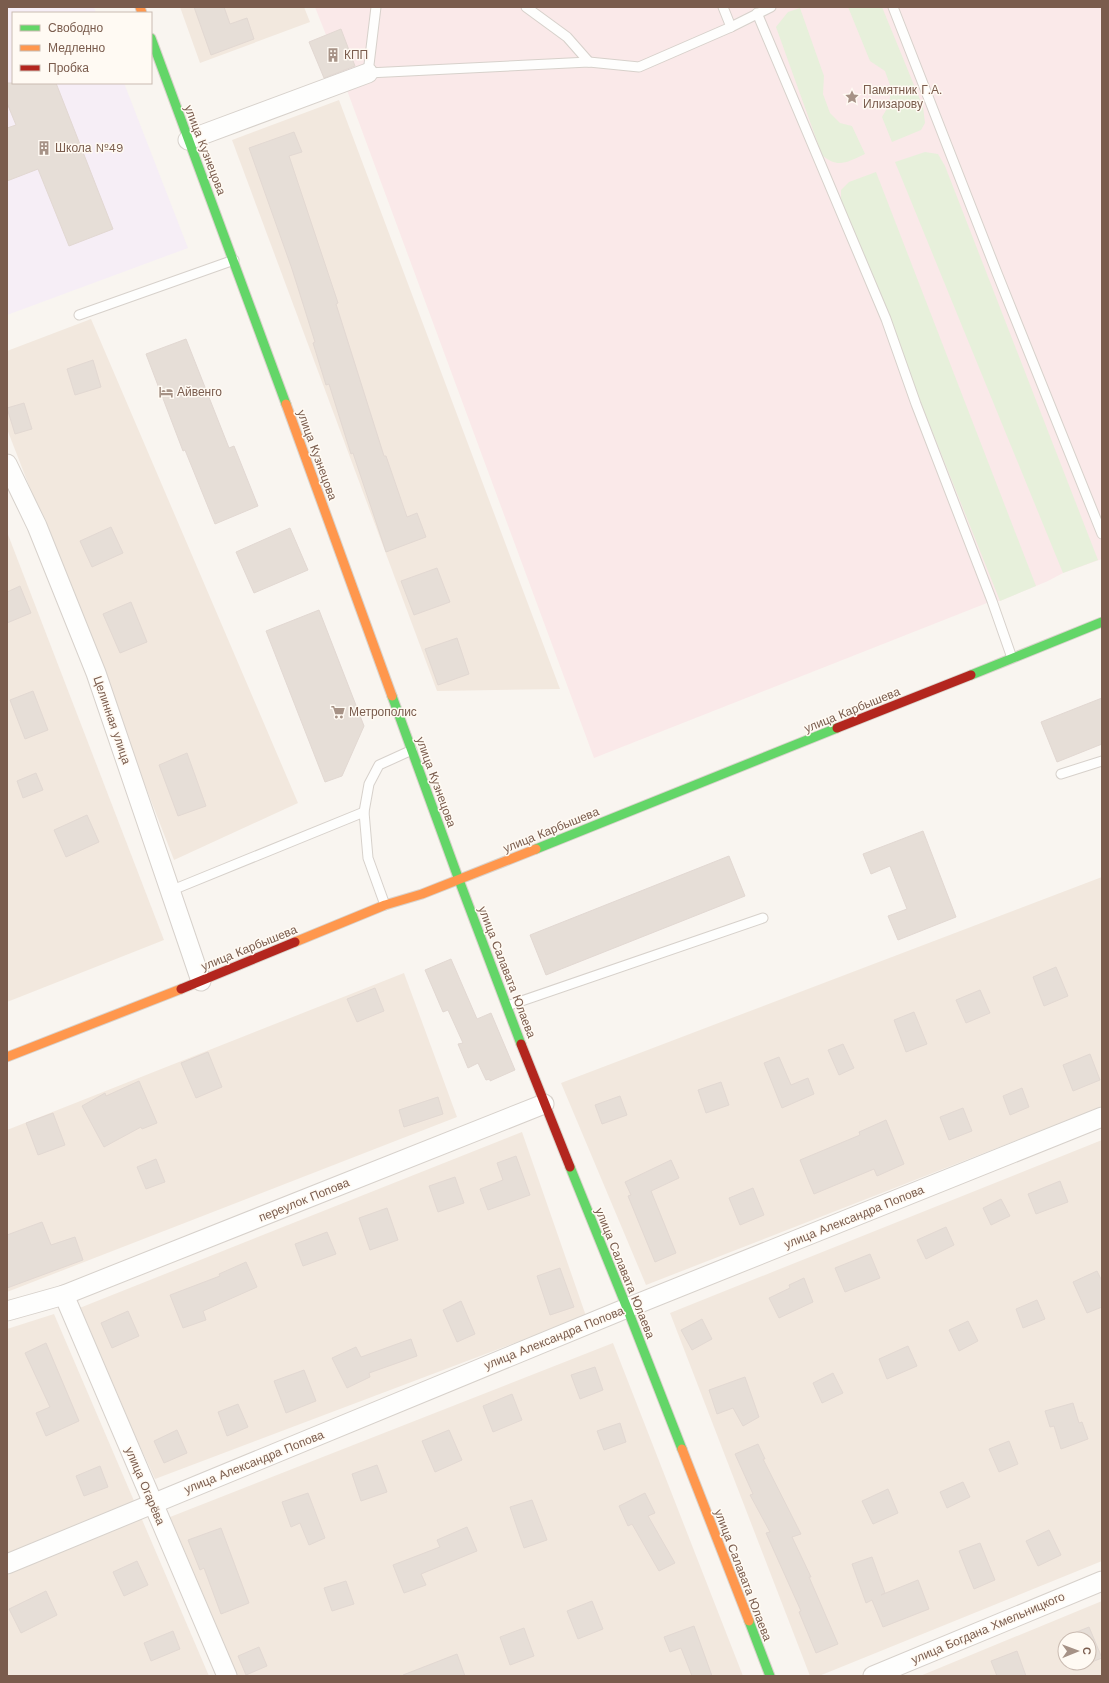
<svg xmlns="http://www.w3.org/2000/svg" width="1109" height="1683" viewBox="0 0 1109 1683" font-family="'Work Sans',sans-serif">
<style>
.residential{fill:#f2e8de;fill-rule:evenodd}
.education{fill:#f6eef6}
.medical{fill:#fae9e9}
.green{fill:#e7f0db}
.building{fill:#e6ded7;stroke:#e2d8d2}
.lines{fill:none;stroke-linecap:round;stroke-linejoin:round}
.lane-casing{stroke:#d7d1cb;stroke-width:11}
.street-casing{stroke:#d7d1cb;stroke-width:21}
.fast-casing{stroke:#d9d2cb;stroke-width:11}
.slow-casing{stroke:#d9d2cb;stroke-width:11}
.jam-casing{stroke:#d9d2cb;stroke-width:11}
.lane{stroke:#fefefd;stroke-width:9}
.street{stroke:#fefefd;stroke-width:19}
.fast{stroke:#63d668;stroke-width:9}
.slow{stroke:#ff974d;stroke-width:9}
.jam{stroke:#b3261e;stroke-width:9}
.labels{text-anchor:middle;stroke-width:3;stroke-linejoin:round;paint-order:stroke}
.poi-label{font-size:12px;fill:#7a5c4d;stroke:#fffaf3;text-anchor:start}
.street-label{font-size:12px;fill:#7a5c4d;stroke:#fffaf3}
</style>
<rect width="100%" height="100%" fill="#f9f5f0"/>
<!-- residential -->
<g class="residential">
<path d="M180,7H304L310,22L200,63Z"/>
<path d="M339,100L560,689L437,691L232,140Z"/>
<path d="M91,319L298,803L174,860L7,429V351Z"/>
<path d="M7,532L164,940L7,1002Z"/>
<path d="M1102,877V1107L646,1285L561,1083Z"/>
<path d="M404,973L457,1117L7,1292V1130Z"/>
<path d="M522,1132L586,1316L155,1479L77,1309Z"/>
<path d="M1102,1140V1561L819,1676H810L670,1313Z"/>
<path d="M54,1314L209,1676H7V1329Z"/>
<path d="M613,1343L743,1676H236L165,1519Z"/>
<path d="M1102,1601V1676H920ZM1065,1639H1089V1663H1065Z"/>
</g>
<!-- education -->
<path class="education" d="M7,7H94L96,13H13V83H124L188,248L7,315Z"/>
<!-- medical -->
<path class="medical" d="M315,7H1102V559L1063,573L1048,581L1000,601H992L594,758L341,74L325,80L309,42L326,35Z"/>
<!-- green -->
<g class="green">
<path d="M848,7H882L923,107L925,123L921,130L892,142L882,117L889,105L891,88L885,71L870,61Z"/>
<path d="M800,8L824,76L823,94L830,113L840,123L852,126L865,154C847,162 838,169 822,155L776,27L788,12Z"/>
<path d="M925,152L938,154L945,166L1098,560L1063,573L895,162Z"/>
<path d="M876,172L1036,586L1000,601L841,203V190L849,182Z"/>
</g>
<!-- building -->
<g class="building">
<path d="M194,7H224L230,24L247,18L254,39L211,55Z"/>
<path d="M341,29L355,66L324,78L309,42Z"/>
<path d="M7,83H56L113,229L69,246L38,169L7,181V128L16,125L7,103Z"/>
<path d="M294,132L302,152L289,156L338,303L336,304L384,456H386L407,517L417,513L426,537L386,552L353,453L351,454L329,384L326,385L313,343L315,342L292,269L249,148Z"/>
<path d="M186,339L229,448L234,446L258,506L215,524L185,450L183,451L146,354Z"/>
<path d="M93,360L101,387L75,395L67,369Z"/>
<path d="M24,403L32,429L15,434L7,408Z"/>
<path d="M111,527L123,553L92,567L80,541Z"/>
<path d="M290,528L308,570L254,593L236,552Z"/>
<path d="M437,568L450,602L414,615L401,581Z"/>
<path d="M20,586L31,613L7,623V592Z"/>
<path d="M131,602L147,642L120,653L103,614Z"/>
<path d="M319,610L364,726L342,776L325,782L266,631Z"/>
<path d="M457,638L469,674L438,685L425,649Z"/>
<path d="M33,691L48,730L25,739L10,700Z"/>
<path d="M1102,698V744L1057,762L1041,722Z"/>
<path d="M187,753L206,806L178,816L159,765Z"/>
<path d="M36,773L43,790L23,798L17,781Z"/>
<path d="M87,815L99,842L66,857L54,830Z"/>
<path d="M923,831L956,917L898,940L888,916L907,909L890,866L871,874L863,854Z"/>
<path d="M729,856L745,896L546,975L530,935Z"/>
<path d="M451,959L477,1019L491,1013L515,1070L490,1081V1079L486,1080L478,1063L468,1068L458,1044L463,1043L448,1010L443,1012L425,970Z"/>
<path d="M1056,967L1068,996L1044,1006L1033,977Z"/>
<path d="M375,988L384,1011L357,1022L347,999Z"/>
<path d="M980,990L990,1013L966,1023L956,1000Z"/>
<path d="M914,1012L927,1044L906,1052L894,1020Z"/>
<path d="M843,1044L854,1068L839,1075L828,1050Z"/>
<path d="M208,1052L222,1087L196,1098L181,1063Z"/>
<path d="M1090,1054L1100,1080L1073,1091L1063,1065Z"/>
<path d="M779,1057L791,1085L808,1078L814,1094L782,1108L764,1063Z"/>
<path d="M139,1081L157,1123L142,1129L141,1127L104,1147L82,1106L105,1093L106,1096Z"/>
<path d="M721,1082L729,1105L706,1113L698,1090Z"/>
<path d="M1022,1088L1029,1107L1010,1115L1003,1096Z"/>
<path d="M620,1096L627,1115L602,1124L595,1105Z"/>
<path d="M438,1097L443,1114L404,1127L399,1110Z"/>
<path d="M963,1108L972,1131L949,1140L940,1117Z"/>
<path d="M53,1113L65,1145L38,1155L26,1123Z"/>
<path d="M886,1120L904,1164L877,1176L874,1169L814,1194L800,1160L860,1135L859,1132Z"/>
<path d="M516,1156L530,1195L488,1210L480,1189L503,1180L497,1163Z"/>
<path d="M156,1159L165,1182L146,1189L137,1167Z"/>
<path d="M671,1160L679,1178L651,1191L676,1253L655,1262L628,1196L631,1195L625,1182Z"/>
<path d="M455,1177L464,1203L438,1212L429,1186Z"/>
<path d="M1060,1181L1068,1202L1036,1214L1028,1194Z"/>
<path d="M753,1188L764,1215L740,1225L729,1198Z"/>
<path d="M1001,1199L1010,1216L991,1225L983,1208Z"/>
<path d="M387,1208L398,1240L370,1250L359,1218Z"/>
<path d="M42,1222L51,1245L75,1237L83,1260L7,1288V1235Z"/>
<path d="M946,1227L954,1245L926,1259L917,1240Z"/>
<path d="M327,1232L336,1254L303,1266L295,1244Z"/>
<path d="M870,1254L880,1278L845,1292L835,1268Z"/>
<path d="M246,1262L257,1287L203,1311L206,1320L183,1328L170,1295L220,1276L219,1274Z"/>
<path d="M560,1268L574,1307L550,1315L537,1276Z"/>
<path d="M1097,1271L1102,1281V1307L1087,1313L1073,1282Z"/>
<path d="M804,1278L813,1302L779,1318L769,1298L790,1288L789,1285Z"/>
<path d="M1037,1300L1045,1319L1023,1328L1016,1309Z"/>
<path d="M461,1301L475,1334L457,1342L443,1310Z"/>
<path d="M128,1311L139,1336L112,1348L101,1323Z"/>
<path d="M702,1319L712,1339L692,1350L681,1330Z"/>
<path d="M968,1321L978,1341L959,1351L949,1330Z"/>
<path d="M411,1339L417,1356L369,1373L370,1377L347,1388L332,1358L356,1347L361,1357Z"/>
<path d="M46,1343L79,1421L46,1436L36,1413L50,1407L25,1353Z"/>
<path d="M908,1346L917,1366L887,1379L879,1359Z"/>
<path d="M595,1367L603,1390L580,1399L571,1375Z"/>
<path d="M304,1370L316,1401L286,1413L274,1381Z"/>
<path d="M833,1373L843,1393L822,1403L813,1383Z"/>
<path d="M745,1377L759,1417L743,1426L733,1408L717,1414L709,1390Z"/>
<path d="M512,1394L522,1420L493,1432L483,1406Z"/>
<path d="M1073,1403L1079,1423L1082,1422L1088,1439L1061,1449L1054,1426L1050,1427L1045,1411Z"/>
<path d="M238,1404L248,1427L227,1436L218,1412Z"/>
<path d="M620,1423L626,1442L604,1450L597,1431Z"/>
<path d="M177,1430L187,1453L164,1463L154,1441Z"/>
<path d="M449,1430L462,1460L435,1472L422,1441Z"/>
<path d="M1009,1441L1018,1464L999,1472L989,1449Z"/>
<path d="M758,1444L765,1459H763L801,1534L792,1537L811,1577H809L838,1644L816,1653L799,1612L801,1611L766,1533L770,1532L750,1495L753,1494L735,1454Z"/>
<path d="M377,1465L387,1492L361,1501L352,1474Z"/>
<path d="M100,1466L108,1487L84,1496L76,1476Z"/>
<path d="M963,1482L970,1497L947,1508L940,1492Z"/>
<path d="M888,1489L898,1513L873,1524L862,1501Z"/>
<path d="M308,1493L325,1538L309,1545L300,1523L291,1527L282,1502Z"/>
<path d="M645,1493L655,1513L648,1516L675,1563L659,1571L632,1524L628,1526L619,1506Z"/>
<path d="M532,1500L547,1540L524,1548L510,1507Z"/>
<path d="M467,1527L477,1551L421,1574L426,1585L404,1593L393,1565L440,1547L437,1540Z"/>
<path d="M221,1528L249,1603L221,1614L204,1568L200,1570L188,1540Z"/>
<path d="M1049,1530L1061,1555L1038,1566L1026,1541Z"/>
<path d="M980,1543L995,1580L974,1589L959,1551Z"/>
<path d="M872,1557L885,1593L881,1595L918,1580L929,1609L883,1627L872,1600L866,1603L852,1564Z"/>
<path d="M137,1561L148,1585L124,1596L113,1572Z"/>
<path d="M346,1581L354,1604L332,1611L324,1588Z"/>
<path d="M46,1591L57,1615L21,1633L9,1609Z"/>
<path d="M592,1601L603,1629L578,1639L567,1611Z"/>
<path d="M694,1626L712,1676H692L681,1648L670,1652L664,1637Z"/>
<path d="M1089,1627L1102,1658L1089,1663V1639H1065L1064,1637Z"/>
<path d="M524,1628L534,1656L510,1665L500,1637Z"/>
<path d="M173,1631L180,1649L151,1661L144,1643Z"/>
<path d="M259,1647L267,1666L246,1675L238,1656Z"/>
<path d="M1017,1651L1026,1676H997L991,1661Z"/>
<path d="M457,1654L465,1676H403V1675Z"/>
</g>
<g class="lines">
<defs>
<g id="lane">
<path d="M376,7L368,73L589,62L639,67L731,27L771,7"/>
<path d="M526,7L567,37L589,62"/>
<path d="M723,7L731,27"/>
<path d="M893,7L997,273L1102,534"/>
<path d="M757,13L886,319L916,404L992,601L1012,658"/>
<path d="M79,315L234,260"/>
<path d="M1061,774L1102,761"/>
<path d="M170,891L364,812"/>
<path d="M385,905L368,858L364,812L369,784L379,765L412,750"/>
<path d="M507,1006L763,918"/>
</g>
<g id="street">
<path d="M188,140L368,73"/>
<path d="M7,464L37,526L96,673L201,981"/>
<path d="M64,1295L227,1676"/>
<path d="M7,1311L64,1295L544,1104"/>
<path d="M7,1564L627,1308L1102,1117"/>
<path d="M873,1676L1102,1581"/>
</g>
<g id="fast">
<path d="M151,38L286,404"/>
<path d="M971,675L1102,622"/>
<path d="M392,696L459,880L521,1044"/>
<path d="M536,849L837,728"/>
<path d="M570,1167L627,1308L682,1449"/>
<path d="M749,1621L770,1676"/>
</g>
<g id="slow">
<path d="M140,7L142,13"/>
<path d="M286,404L392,696"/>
<path d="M295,942L385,905L422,894L536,849"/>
<path d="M7,1057L181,989"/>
<path d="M682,1449L749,1621"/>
</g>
<g id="jam">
<path d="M837,728L971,675"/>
<path d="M181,989L295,942"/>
<path d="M521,1044L570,1167"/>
</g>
</defs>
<!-- lane casing -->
<use href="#lane" class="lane-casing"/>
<!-- street casing -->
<use href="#street" class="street-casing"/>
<!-- fast casing -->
<use href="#fast" class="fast-casing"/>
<!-- slow casing -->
<use href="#slow" class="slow-casing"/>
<!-- jam casing -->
<use href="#jam" class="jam-casing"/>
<!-- lane -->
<use href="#lane" class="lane"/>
<!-- street -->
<use href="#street" class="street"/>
<!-- fast -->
<use href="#fast" class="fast"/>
<!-- slow -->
<use href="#slow" class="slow"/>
<!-- jam -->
<use href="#jam" class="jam"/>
</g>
<!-- icons -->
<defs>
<symbol id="building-bare" viewBox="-9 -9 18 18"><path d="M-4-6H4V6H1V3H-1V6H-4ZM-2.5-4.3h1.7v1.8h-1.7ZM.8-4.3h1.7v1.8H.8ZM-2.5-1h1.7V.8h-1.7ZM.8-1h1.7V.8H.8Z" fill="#a69286" stroke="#fffaf3" stroke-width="2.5" paint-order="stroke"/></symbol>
<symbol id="sight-bare" viewBox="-9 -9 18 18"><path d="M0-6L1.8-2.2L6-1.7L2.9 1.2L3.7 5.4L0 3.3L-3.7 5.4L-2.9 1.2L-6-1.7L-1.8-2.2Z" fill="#a69286" stroke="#fffaf3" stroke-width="2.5" paint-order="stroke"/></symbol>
<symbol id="hotel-bare" viewBox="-9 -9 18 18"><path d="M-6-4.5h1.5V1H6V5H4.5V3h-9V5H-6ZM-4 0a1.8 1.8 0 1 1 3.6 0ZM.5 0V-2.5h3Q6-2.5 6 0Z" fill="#a69286" stroke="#fffaf3" stroke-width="2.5" paint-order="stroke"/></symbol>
<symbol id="supermarket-bare" viewBox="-9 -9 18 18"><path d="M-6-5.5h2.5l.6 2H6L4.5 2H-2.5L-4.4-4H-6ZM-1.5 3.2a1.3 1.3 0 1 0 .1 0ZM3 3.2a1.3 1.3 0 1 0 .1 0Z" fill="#a69286" stroke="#fffaf3" stroke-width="2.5" paint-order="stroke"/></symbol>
</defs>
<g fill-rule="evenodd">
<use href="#building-bare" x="323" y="45" width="20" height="20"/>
<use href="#sight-bare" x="842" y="87" width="20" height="20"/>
<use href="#building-bare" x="34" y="138" width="20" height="20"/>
<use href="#hotel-bare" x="156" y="382" width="20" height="20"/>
<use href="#supermarket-bare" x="328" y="702" width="20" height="20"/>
</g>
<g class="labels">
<!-- poi labels -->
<g class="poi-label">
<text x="344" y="59">КПП</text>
<text x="863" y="94">Памятник Г.А.<tspan x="863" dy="14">Илизарову</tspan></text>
<text x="55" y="152">Школа №49</text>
<text x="177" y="396">Айвенго</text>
<text x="349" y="716">Метрополис</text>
</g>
<!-- street labels -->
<g class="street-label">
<text transform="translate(205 150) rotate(69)" y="4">улица Кузнецова</text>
<text transform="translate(317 455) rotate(70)" y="4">улица Кузнецова</text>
<text transform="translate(852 710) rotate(-22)" y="4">улица Карбышева</text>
<text transform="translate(112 720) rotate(71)" y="4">Целинная улица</text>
<text transform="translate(436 782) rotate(70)" y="4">улица Кузнецова</text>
<text transform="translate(551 830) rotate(-22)" y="4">улица Карбышева</text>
<text transform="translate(249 948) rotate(-22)" y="4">улица Карбышева</text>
<text transform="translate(507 972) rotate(69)" y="4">улица Салавата Юлаева</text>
<text transform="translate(304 1200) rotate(-22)" y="4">переулок Попова</text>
<text transform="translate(854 1217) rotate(-22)" y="4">улица Александра Попова</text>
<text transform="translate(625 1273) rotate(68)" y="4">улица Салавата Юлаева</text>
<text transform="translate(554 1338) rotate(-22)" y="4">улица Александра Попова</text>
<text transform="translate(254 1462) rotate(-22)" y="4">улица Александра Попова</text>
<text transform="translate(145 1486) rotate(67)" y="4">улица Огарёва</text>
<text transform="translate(743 1575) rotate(69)" y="4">улица Салавата Юлаева</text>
<text transform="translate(988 1628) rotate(-23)" y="4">улица Богдана Хмельницкого</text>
</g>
</g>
<!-- border -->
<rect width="1109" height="1683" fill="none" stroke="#7a5c4d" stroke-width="16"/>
<!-- legend -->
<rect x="12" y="12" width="140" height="72" fill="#fffaf3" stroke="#cabbb1"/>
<rect x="20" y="25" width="20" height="6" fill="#63d668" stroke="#cabbb1"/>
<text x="48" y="32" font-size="12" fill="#7a5c4d">Свободно</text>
<rect x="20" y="45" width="20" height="6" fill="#ff974d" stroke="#cabbb1"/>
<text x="48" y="52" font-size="12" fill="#7a5c4d">Медленно</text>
<rect x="20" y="65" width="20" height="6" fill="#b3261e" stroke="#cabbb1"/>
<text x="48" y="72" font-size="12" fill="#7a5c4d">Пробка</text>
<!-- north arrow -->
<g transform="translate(1077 1651) rotate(89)"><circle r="19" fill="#fffaf3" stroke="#cabbb1"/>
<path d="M0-3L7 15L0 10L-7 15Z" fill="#a69286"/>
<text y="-6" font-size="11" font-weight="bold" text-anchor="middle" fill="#7a5c4d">С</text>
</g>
</svg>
